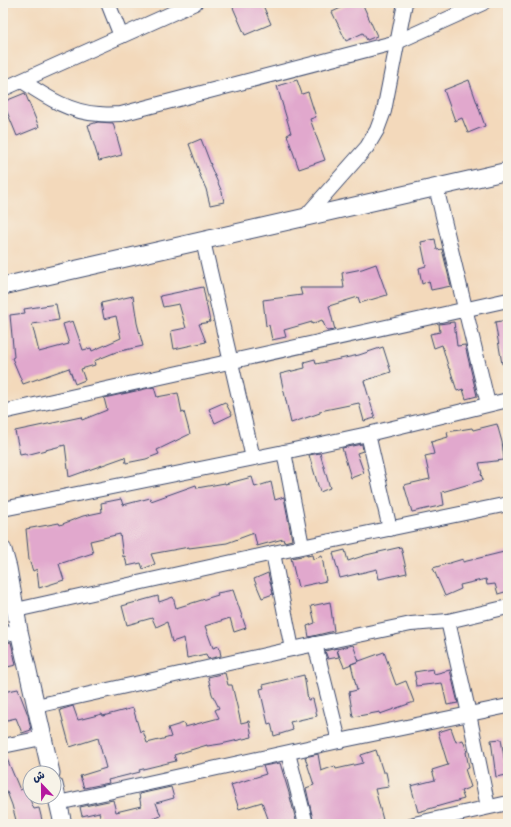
<svg xmlns="http://www.w3.org/2000/svg" width="511" height="827" viewBox="0 0 511 827" font-family="'Playpen Sans','Playpen Sans Arabic',sans-serif">
<style>
.building{fill:#e1a8cd}
.lines{fill:none;stroke-linecap:round;stroke-linejoin:round}
.minor-casing{stroke:#3b486c;stroke-width:16}
.tertiary-casing{stroke:#3b486c;stroke-width:19}
.minor{stroke:#fff;stroke-width:14}
.tertiary{stroke:#fff;stroke-width:17}
</style>
<rect width="100%" height="100%" fill="#f7f3e8"/>
<filter id="ink" filterUnits="userSpaceOnUse"><feTurbulence type="fractalNoise" baseFrequency=".025" numOctaves="2"/><feDisplacementMap in="SourceGraphic" scale="8" xChannelSelector="R" yChannelSelector="G"/><feConvolveMatrix kernelMatrix="1 2 1 2 8 2 1 2 1" color-interpolation-filters="sRGB"/></filter>
<filter id="wash" filterUnits="userSpaceOnUse"><feTurbulence type="fractalNoise" baseFrequency=".012" numOctaves="4" result="noise"/><feDisplacementMap in="SourceGraphic" scale="16" xChannelSelector="R" yChannelSelector="G"/><feGaussianBlur stdDeviation="0.9" result="paint"/><feColorMatrix in="noise" values="0 0 0 0 0 0 0 0 0 0 0 0 0 0 0 0 0 1.4 0 .05"/><feComposite in="paint" operator="in"/></filter>
<g filter="url(#wash)">
<rect width="100%" height="100%" fill="#f3d9bb"/>
<g id="blocks">
<!-- building -->
<g class="building">
<path d="M231,3H262L271,24L245,35Z"/>
<path d="M352,3H362L377,36L367,40L363,33L346,41L332,12Z"/>
<path d="M297,80L302,94L308,92L316,117L310,119L325,160L299,169L287,135L291,133L277,86Z"/>
<path d="M469,80L485,126L468,133L462,118L455,121L444,90Z"/>
<path d="M25,93L39,127L17,136L3,102Z"/>
<path d="M98,122L113,123L122,155L99,161L88,125Z"/>
<path d="M201,139L211,165H210L222,192L224,202L210,205L206,189L198,171H199L189,144Z"/>
<path d="M435,239L437,250L442,249L451,286L431,290L429,281L422,284L419,268L426,266L421,242Z"/>
<path d="M376,264L387,295L360,303L358,297L329,306L335,330L327,331L322,320L312,324V322L284,330L286,337L272,340L269,325L266,326L263,300L302,295L300,288H344L342,273L362,269Z"/>
<path d="M203,287L210,322L199,324L206,342L174,349L171,331L186,328L179,304L163,307L160,296Z"/>
<path d="M133,296L137,323L143,346L116,352L94,361L95,365L81,369L85,380L75,384L69,368L23,384L12,358L14,357L10,315L25,313L24,309L56,304L59,320L32,324L39,352L69,344L63,324L73,321L83,350L91,348L92,351L121,338L116,316L104,319L101,303Z"/>
<path d="M508,320V363L502,364L495,322Z"/>
<path d="M454,322L457,346L465,345L477,396L466,399L463,389L457,391L450,369H449L442,345L434,348L430,334L440,332L439,324Z"/>
<path d="M383,347L391,372L364,381L375,418L364,421L359,403L320,411V413L291,423L280,374L305,368L304,362L315,359L316,364L359,355Z"/>
<path d="M154,387L157,397L178,393L182,413L184,412L190,434L157,450L159,454L146,459L126,463L125,457L69,477L65,445L26,455L25,453L20,454L15,431L81,417L82,420L107,410L104,398Z"/>
<path d="M225,402L232,415L215,423L209,409Z"/>
<path d="M497,424L502,442L504,460L479,463L482,474H481L483,480L442,492L444,505L412,512L404,485L430,479L425,456L434,454L431,442L448,437L447,432L472,428L473,430Z"/>
<path d="M362,444L363,451L357,453L364,473L351,478L342,448Z"/>
<path d="M320,453L330,488L320,492L309,455Z"/>
<path d="M252,477L255,487L271,482L275,500L284,497L292,540L284,542L283,539L257,546L254,533L227,543L189,548V547L151,554L155,564L143,569L141,563L127,566L125,556L123,557L120,534L90,541L93,553L59,564L64,580L39,588L37,569L33,571L29,560L26,529L59,523L60,525L83,516L102,512L101,503L121,499L123,505L150,498L151,501L196,485L197,488L225,483V484Z"/>
<path d="M401,547L407,573L379,579L377,569L340,578L333,553L345,550L348,561L366,555Z"/>
<path d="M508,551V591L498,594L495,584L487,585L486,579L460,585L461,589L445,596L433,568L463,559V562Z"/>
<path d="M307,555V556L312,555L313,559L322,556L326,581L298,587L291,558Z"/>
<path d="M268,573L273,594L262,598L254,579Z"/>
<path d="M233,590L246,628L234,632L230,618L205,626L213,648L219,646L221,656L208,659L206,654L187,658L184,638L172,642L167,622L156,627L152,618L127,625L122,606L158,596L159,602L173,597L176,608L218,595L217,593Z"/>
<path d="M330,602L334,631L309,637L307,626L315,623L311,606Z"/>
<path d="M11,642L16,665L3,668V643Z"/>
<path d="M353,645L359,661L344,667L337,650L339,657L328,659L325,651L337,648V649Z"/>
<path d="M384,652L396,685L406,681L414,702L380,714V712L353,717L349,692L357,690L351,664Z"/>
<path d="M433,669L434,674L450,670L458,703L447,705L442,683L416,686L415,680L416,679L414,672Z"/>
<path d="M225,673L228,685H232L241,723L249,721L252,737L221,744L207,746V745L174,755L176,761L139,770L140,772L108,780L109,783L84,788L80,776L106,768L98,738L70,747L60,710L73,706L78,720L102,714L103,716L133,708L140,732L143,731L147,743L171,737L168,728L184,723L185,727L219,718L215,710L219,708L212,694L208,677Z"/>
<path d="M304,675L308,700L313,699L317,716L290,722L293,730L274,736L271,723L268,724L260,689L264,688L263,685Z"/>
<path d="M18,689L28,715L31,730L22,733L16,718L3,721V692Z"/>
<path d="M451,728L456,742L463,740L467,752H466L469,768L465,769L471,787L461,791L464,799L418,812L411,786L435,780L432,770L448,765L438,732Z"/>
<path d="M501,739L507,775L496,777L491,740Z"/>
<path d="M376,750L383,772H386L389,787L375,789L383,820L367,824H314L306,788L314,785L305,757L318,754L321,771L335,766L336,769L363,763L361,755Z"/>
<path d="M3,754H5L20,790L25,788L34,809L39,808L43,824H17L12,805L7,792L3,793Z"/>
<path d="M280,763L289,793L297,824H270L262,802L239,809L231,785L266,774L263,766Z"/>
<path d="M171,787L174,798L156,803L161,816L139,824H102L99,812L82,816L80,807L113,800L116,812L141,806L139,794Z"/>
</g>
</g>
</g>
<g filter="url(#ink)">
<use href="#blocks" fill-opacity="0" stroke="#3b486c" stroke-width="1"/>
<g class="lines">
<defs>
<g id="minor">
<path d="M108,3L121,36"/>
<path d="M22,81C45,96 70,113 99,114C106,115 114,114 121,114L397,42L483,3"/>
<path d="M3,89L195,3"/>
<path d="M436,187L488,404"/>
<path d="M305,217L367,147L377,130L384,111L405,3"/>
<path d="M203,241L253,458"/>
<path d="M3,412L508,300"/>
<path d="M368,434L390,529"/>
<path d="M284,452L302,546"/>
<path d="M3,509L284,452L368,434L508,400"/>
<path d="M273,553L292,649"/>
<path d="M16,610L273,553L508,504"/>
<path d="M448,621L469,714L488,807"/>
<path d="M3,635L19,631"/>
<path d="M315,644L339,741"/>
<path d="M36,706L292,649L411,624L448,621L508,607"/>
<path d="M3,746L42,738"/>
<path d="M288,753L306,824"/>
<path d="M58,803L339,741L508,706"/>
<path d="M414,824L508,803"/>
</g>
<g id="tertiary">
<path d="M3,286L508,171"/>
<path d="M3,550L8,568L19,631L51,773"/>
<path d="M54,785L63,824"/>
</g>
</defs>
<!-- minor casing -->
<use href="#minor" class="minor-casing"/>
<!-- tertiary casing -->
<use href="#tertiary" class="tertiary-casing"/>
<!-- minor -->
<use href="#minor" class="minor"/>
<!-- tertiary -->
<use href="#tertiary" class="tertiary"/>
</g>
</g>
<!-- margin -->
<rect width="511" height="827" fill="none" stroke="#f7f3e8" stroke-width="16"/>
<!-- north arrow -->
<g transform="translate(42 785) rotate(338)"><circle r="19" fill="#f7f3e8" stroke="#9fa5b1"/>
<path d="M0-3L7 15L0 10L-7 15Z" fill="#b5179e"/>
<text y="-6" font-size="11" font-weight="bold" text-anchor="middle" fill="#1b2f5e">ش</text>
</g>
</svg>
